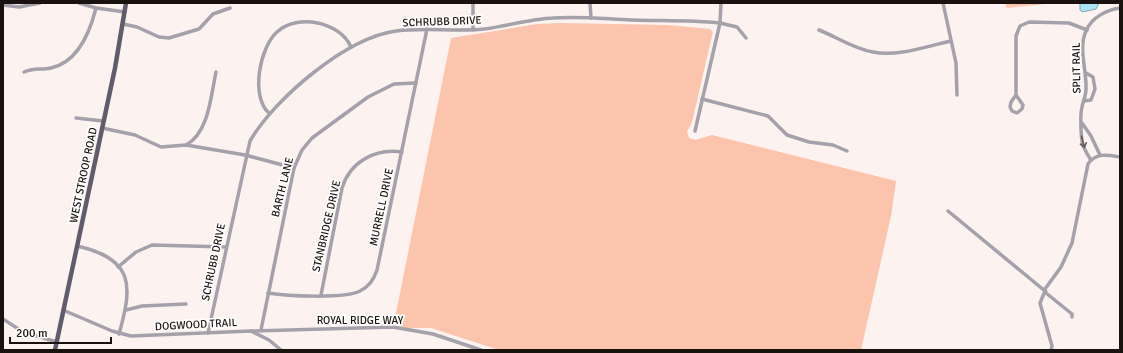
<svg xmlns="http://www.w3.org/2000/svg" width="1123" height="353" viewBox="0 0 1123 353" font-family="Signika,sans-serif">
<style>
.green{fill:#fcc4ad}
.water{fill:#aae6f8;stroke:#7fa6b2}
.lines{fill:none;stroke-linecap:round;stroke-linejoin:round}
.minor{stroke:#a4a1aa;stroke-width:3.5}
.major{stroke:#615c6c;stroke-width:4.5}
.oneway{stroke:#5f5a5c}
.labels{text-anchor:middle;stroke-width:3.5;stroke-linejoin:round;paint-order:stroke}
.street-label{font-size:11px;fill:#1a120f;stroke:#fff}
</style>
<rect width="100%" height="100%" fill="#fcf2ef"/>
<!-- green -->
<g class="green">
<path d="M1005,3H1055L1007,8Z"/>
<path d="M561,23L668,25L710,29L713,32L712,36L692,122L687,132L689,138L695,140L712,135L896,181L891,216L861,350H499L431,328H406L402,327L401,324L394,323L451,38L537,24Z"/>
</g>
<!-- water -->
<path class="water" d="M1080,3H1099L1096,9L1082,12L1080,10Z"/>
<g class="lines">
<!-- minor -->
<g class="minor">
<path d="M79,3L96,8L125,12"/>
<path d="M590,3L591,18"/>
<path d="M943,3L956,63L957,95"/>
<path d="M3,5L19,7L40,3"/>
<path d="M123,24L137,27L159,37L169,38L199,29L213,14L230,8"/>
<path d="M473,30V3"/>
<path d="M819,30C837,37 854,49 873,52C898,57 927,46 951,41"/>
<path d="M24,72C33,68 42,70 51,68C78,62 90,32 96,8"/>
<path d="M1016,95V36L1020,26L1029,22L1069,23L1087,30"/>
<path d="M1016,95L1023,105L1022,109L1017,113L1012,111L1010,107L1011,102Z"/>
<path d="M702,99L768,116L787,135L809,142L833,145L847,151"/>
<path d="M1084,101L1091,100L1095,89L1093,77L1086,73"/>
<path d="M269,113C250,96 260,47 277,32C298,13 340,22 351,47"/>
<path d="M76,118L103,121"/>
<path d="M1082,123L1091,136L1100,155"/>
<path d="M102,128L135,135L161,147L186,145L245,155L294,168"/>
<path d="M695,131L720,23L721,3"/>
<path d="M186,145C209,133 211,95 216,72"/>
<path d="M1091,160C1087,154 1083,148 1082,141C1081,134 1080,113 1082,107C1083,101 1086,96 1086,89C1087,70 1078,49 1086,31C1091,18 1106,10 1120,8"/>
<path d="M948,211L1045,291L1040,303L1052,346L1051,350"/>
<path d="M77,246C134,259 133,285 119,334"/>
<path d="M118,267L136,252L152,245L226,247"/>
<path d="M268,293C286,296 345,299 360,291C369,287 374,279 377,270L427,29"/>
<path d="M321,295L342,188C350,162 375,148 402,152"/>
<path d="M63,310L112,331L131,336L251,331L269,340L281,350"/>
<path d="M126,310L142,306L186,304"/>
<path d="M1072,317V314L1046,293L1045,289L1061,267L1072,243L1088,164C1096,152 1108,155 1120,157"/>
<path d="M3,319L23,332L57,342"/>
<path d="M261,330L294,168L302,150L312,138L368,97L394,84L416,83"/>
<path d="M251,331L393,327L433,334L481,350"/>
<path d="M208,333L250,141C275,98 346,38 396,31C426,27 455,32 484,29C507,26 530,19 553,18C579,16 606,19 632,20C661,21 690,20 720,23L737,27L746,38"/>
</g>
<!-- major -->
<path class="major" d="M55,350L115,68L126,3"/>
</g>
<!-- one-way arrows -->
<defs><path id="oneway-shaft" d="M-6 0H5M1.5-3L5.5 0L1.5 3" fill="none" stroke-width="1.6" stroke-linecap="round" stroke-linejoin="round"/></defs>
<use class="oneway" href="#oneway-shaft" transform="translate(1083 142) rotate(76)"/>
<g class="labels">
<!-- street labels -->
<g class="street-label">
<text transform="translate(442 21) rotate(-2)" y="4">SCHRUBB DRIVE</text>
<text transform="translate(1076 68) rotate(-91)" y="4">SPLIT RAIL</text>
<text transform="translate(83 175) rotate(-78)" y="4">WEST STROOP ROAD</text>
<text transform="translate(282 187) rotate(-76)" y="4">BARTH LANE</text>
<text transform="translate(381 207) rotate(-78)" y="4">MURRELL DRIVE</text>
<text transform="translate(326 226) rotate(-77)" y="4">STANBRIDGE DRIVE</text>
<text transform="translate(213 262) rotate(-78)" y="4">SCHRUBB DRIVE</text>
<text x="360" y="324">ROYAL RIDGE WAY</text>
<text transform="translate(196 324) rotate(-3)" y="4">DOGWOOD TRAIL</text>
</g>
</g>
<!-- border -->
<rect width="1123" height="353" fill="none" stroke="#1a120f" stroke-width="8"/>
<!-- scale -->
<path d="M10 337v6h101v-6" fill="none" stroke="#1a120f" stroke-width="2"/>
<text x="16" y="337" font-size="12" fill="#1a120f" stroke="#ffffff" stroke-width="3" paint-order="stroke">200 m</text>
</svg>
